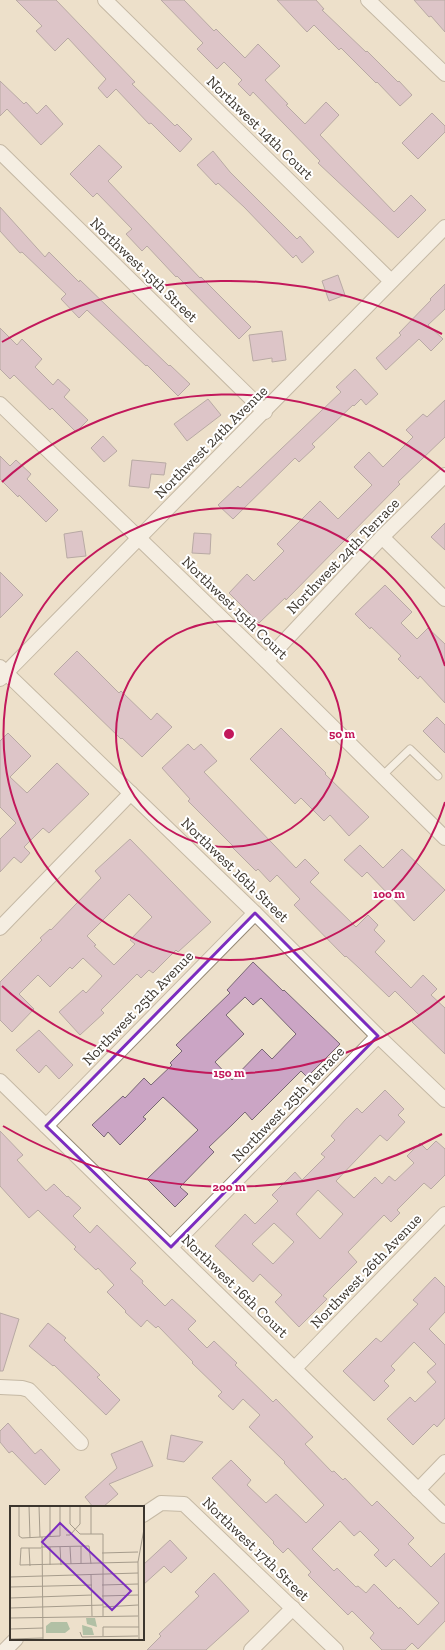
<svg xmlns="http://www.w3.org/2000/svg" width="445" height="1650" viewBox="0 0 445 1650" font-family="'Zilla Slab',serif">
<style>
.building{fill:#cba5c5;stroke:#786775;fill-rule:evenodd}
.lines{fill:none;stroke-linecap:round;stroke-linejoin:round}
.service-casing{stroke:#958976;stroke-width:9}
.minor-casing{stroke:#958976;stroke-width:16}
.service{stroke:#fff;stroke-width:7}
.minor{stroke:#fff;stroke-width:14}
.marked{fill:none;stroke:#7b2cbf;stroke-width:3;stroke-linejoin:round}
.ring{fill:none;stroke:#c2185b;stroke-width:2}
.labels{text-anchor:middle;stroke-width:4;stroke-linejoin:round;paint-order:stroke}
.street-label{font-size:15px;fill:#3c362e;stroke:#fff}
.inset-road{fill:none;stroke:#a69c8c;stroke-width:1}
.view{fill:#7b2cbf;fill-opacity:0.15;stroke:#7b2cbf;stroke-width:2}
.inset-edge{fill:none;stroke:#3c362e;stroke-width:2}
.centre{fill:#c2185b;stroke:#fff;stroke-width:2}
.ring-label{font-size:12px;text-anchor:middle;font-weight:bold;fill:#c2185b;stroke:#fff;stroke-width:4;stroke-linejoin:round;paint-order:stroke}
</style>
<rect width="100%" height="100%" fill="#ede0cb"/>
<!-- building -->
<g class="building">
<path d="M16,0H56L135,82L132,84L175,126L177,124L192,139L180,152L151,123L149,124L116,89L107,98L98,88L106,79L68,38L55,51L36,31L42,26Z"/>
<path d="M161,0H184L214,31L216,29L245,58L258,44L280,66L265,80L288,104L286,105L305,124L326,102L339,115L320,135L394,212L411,195L426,210L398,238L318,163L320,161L253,92L250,96L238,84L242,80L224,62L217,69L197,49L203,43Z"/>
<path d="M277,0H316L324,9L322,10L366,52L367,51L398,82L399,81L412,95L400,106L377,82L376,83L341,48L339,50L314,25L307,32Z"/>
<path d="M414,0H445V32L431,16L429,17Z"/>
<path d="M0,81L24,104L26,102L37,114L46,105L63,124L41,145L7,109L0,116Z"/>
<path d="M432,113L445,126V132L418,159L402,143Z"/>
<path d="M99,145L122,167L108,181L200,278L201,277L251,327L239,339L177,276L176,277L147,246L142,251L126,234L132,229L97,193L93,197L70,174Z"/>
<path d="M213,151L230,172L297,239L300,236L314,252L302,263L296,255L293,258L244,207L218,183L216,185L197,165Z"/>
<path d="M0,207L45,257L49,252L79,282L80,280L169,366L170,365L190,384L178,396L147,365L146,366L87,310L79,318L61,299L66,294L22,252L20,253L0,231Z"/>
<path d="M338,275L345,295L329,301L322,281Z"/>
<path d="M445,284V309L428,325L443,339L431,351L419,339L386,370L376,358L401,335L399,333L431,300L430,299Z"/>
<path d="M0,328L17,345L22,339L42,359L35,367L53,385L58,379L70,390L64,397L88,420L76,432L52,408L50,410L14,375L10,379L0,369Z"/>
<path d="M282,331L286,360L272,362V358L253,361L249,335Z"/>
<path d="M355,369L378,394L366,405L361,399L354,406L353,405L312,444L315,447L299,462L295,458L233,519L218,505L238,486L240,488L341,392L336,387Z"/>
<path d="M208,399L221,415L187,441L174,424Z"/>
<path d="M445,400V437L398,482L400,484L286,600L285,598L259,623L229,593L247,574L254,581L284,551L277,544L320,501L338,519L372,485L354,467L369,452L383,467L413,437L406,430L423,414L427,417Z"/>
<path d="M103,436L117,451L104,462L91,448Z"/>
<path d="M0,456L10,466L16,460L31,474L27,479L58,510L46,522L19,495L18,497L0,479Z"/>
<path d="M132,460L166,463L164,475L151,474L149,488L129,486Z"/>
<path d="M445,523V550L431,537Z"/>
<path d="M82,531L86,556L67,558L64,534Z"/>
<path d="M194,533L211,534L210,554L192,553Z"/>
<path d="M0,572L23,595L0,618Z"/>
<path d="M385,585L412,612L401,623L417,639L428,628L445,644V703L420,676L418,679L398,659L401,656L371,627L370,629L355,614Z"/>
<path d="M77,651L119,693L121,691L151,720L157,713L172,727L142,757L122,738L121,739L54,674Z"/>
<path d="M437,717L445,725V753L423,731Z"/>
<path d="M281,728L326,773L325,774L369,817L349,836L330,815L324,821L301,798L295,804L250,759Z"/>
<path d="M8,733L31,756L10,777L27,793L57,763L89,794L49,833L43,828L24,847L30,853L21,863L14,857L0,872V839L16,823L0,807V741Z"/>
<path d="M188,744L194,750L201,744L217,761L204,772L296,868L305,859L319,873L310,882L356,927L368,915L378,925L374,930L385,941L375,952L411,988L423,975L437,989L431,995L445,1008V1054L412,1022L419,1015L395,991L389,997L359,968L346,956L345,957L294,905L300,899L277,875L270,882L258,869L256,871L232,847L233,846L188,801L190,799L162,768Z"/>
<path d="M130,839L211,922L178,952L176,950L153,973L149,970L141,978L137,974L101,1010L104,1013L80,1035L59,1012L83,990L86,993L102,976L83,958L72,969L70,967L50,987L38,975L19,994L34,1009L12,1032L0,1020V982L42,940L40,938L50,929L51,930L101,878L95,871ZM129,894L152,917L130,940L135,944L114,965L94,946L96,945L87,936Z"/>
<path d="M360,845L383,868L402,849L445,890L414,921L367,872L362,877L344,860Z"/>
<path d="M253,962L283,991L284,990L340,1044L307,1077L301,1071L252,1120L245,1112L232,1125L209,1147L214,1152L180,1187L188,1194L175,1207L147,1179L198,1130L175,1108L163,1097L143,1117L146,1119L120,1145L108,1132L104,1137L92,1125L123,1096L125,1098L144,1078L151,1085L172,1065L170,1063L182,1051L176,1045L230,993L227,990ZM245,997L253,1005L261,998L296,1034L272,1059L262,1049L232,1080L215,1062L244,1034L226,1015Z"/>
<path d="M39,1030L73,1065L59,1079L46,1065L39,1073L16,1050Z"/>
<path d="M385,1090L404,1109L398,1115L405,1122L387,1141L380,1135L336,1181L354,1198L375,1177L382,1184L389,1176L395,1181L414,1163L407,1156L420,1143L427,1150L436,1141L445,1149V1175L431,1189L424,1183L397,1210L400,1213L391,1222L384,1215L348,1252L357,1262L323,1296L327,1299L299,1327L275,1302L282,1295L260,1274L253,1282L215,1246L245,1214L255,1224L278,1201L272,1195L295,1172L302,1180L325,1157L321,1154L335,1140L331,1136L345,1120L357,1108L362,1113ZM318,1190L343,1214L320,1239L296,1214ZM274,1223L294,1242L273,1264L252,1244Z"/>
<path d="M0,1131L23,1155L17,1160L46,1191L54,1184L67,1197L68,1196L81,1208L73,1216L90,1233L97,1225L136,1263L130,1269L143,1281L142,1283L165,1306L172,1299L196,1321L188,1329L207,1348L214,1341L237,1363L235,1365L273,1402L276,1399L313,1437L305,1444L332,1472L334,1471L343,1480L345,1478L372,1506L377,1501L414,1538L408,1544L431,1567L445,1553V1621L418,1649L412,1643L405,1650H382L370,1638L374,1633L352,1611L348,1615L308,1575L311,1572L288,1548L283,1553L273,1543L274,1542L212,1478L231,1460L251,1480L247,1485L266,1503L276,1494L306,1523L324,1505L284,1463L285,1462L249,1427L260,1415L243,1399L233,1410L218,1396L222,1392L192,1363L193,1362L158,1326L156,1328L147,1320L141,1327L125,1312L126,1311L107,1292L114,1285L98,1268L96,1270L74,1249L76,1247L38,1210L29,1218L0,1186ZM340,1521L354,1536L360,1531L379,1550L374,1555L386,1567L394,1559L439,1603L418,1625L400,1607L399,1609L374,1584L366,1593L358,1586L356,1587L337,1568L334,1571L312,1549Z"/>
<path d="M435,1277L445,1287V1312L429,1329L445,1345V1418L437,1427L434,1424L413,1445L387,1419L410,1397L415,1402L436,1382L427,1372L436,1364L414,1342L391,1366L395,1370L384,1381L389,1386L374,1401L343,1371L376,1338L381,1342L418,1304L413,1300Z"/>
<path d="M0,1313L19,1319L3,1371H0Z"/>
<path d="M48,1323L66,1338L64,1340L100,1375L97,1377L120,1400L106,1415L54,1365L53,1366L29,1346Z"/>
<path d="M8,1423L35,1454L41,1449L60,1470L45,1485L12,1451L9,1453L0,1442V1431Z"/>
<path d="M171,1435L203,1442L184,1462L167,1459Z"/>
<path d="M142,1441L153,1466L109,1484L118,1494L103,1507H93L85,1497L117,1468L111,1454Z"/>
<path d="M170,1540L187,1558L171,1573L164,1566L143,1585V1565Z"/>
<path d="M214,1573L249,1611L206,1650H147L161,1636L159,1634L199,1596L195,1592Z"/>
</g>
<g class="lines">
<defs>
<path id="service" d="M382,776L410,749L438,776"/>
<g id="minor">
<path d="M105,0L391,281"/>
<path d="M368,0L445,74"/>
<path d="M0,152L265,412"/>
<path d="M0,404L266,661L445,838"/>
<path d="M382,537L445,599"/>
<path d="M266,661L382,537L445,475"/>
<path d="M0,667L255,913L378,1036L445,1100"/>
<path d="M0,679L445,227"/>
<path d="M0,928L131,793"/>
<path d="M0,1081L445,1516"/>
<path d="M46,1126L255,913"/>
<path d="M171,1247L378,1036"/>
<path d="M295,1368L445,1214"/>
<path d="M0,1387L22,1388L29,1390L81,1443"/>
<path d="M418,1490L445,1462"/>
<path d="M143,1515L161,1503L184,1504L336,1650"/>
<path d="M5,1650L16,1639"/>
<path d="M251,1650L293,1608"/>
</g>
</defs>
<!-- service casing -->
<use href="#service" class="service-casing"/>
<!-- minor casing -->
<use href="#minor" class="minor-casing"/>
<!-- service -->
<use href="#service" class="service"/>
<!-- minor -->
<use href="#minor" class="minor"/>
</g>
<!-- marked area -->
<path d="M0 0H445V1650H0ZM255,913L378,1036L171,1247L46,1126Z" fill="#ede0cb" fill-opacity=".55" fill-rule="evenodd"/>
<path class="marked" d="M255,913L378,1036L171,1247L46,1126Z"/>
<!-- distance rings -->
<g class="ring">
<circle cx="229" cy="734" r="113"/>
<path d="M445 802A226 226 0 1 1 445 666"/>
<path d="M445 996A339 339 0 0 1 2 986M2 482A339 339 0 0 1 445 472"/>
<path d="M442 1134A453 453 0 0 1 3 1126M2 342A453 453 0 0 1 442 334"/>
</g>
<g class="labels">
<!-- street labels -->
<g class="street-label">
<text transform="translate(260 128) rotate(44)" y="5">Northwest 14th Court</text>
<text transform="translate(144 270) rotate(44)" y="5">Northwest 15th Street</text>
<text transform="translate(211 442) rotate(-45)" y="5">Northwest 24th Avenue</text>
<text transform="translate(343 556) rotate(-46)" y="5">Northwest 24th Terrace</text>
<text transform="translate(235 608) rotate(44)" y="5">Northwest 15th Court</text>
<text transform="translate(235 870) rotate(44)" y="5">Northwest 16th Street</text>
<text transform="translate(138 1008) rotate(-46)" y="5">Northwest 25th Avenue</text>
<text transform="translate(288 1104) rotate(-46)" y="5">Northwest 25th Terrace</text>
<text transform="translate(366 1271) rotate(-46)" y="5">Northwest 26th Avenue</text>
<text transform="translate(235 1286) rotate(44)" y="5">Northwest 16th Court</text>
<text transform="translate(256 1549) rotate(44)" y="5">Northwest 17th Street</text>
</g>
</g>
<!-- overview -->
<g transform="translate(10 1506)">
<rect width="134" height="134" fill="#ede0cb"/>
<path d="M76,112H85L87,121L77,118ZM41,116H57L60,123L55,127H36V120ZM72,119L82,122L84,129H73Z" fill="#b1c0a5"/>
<path class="inset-road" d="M9,0V30L12,32L50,30V0M19,0L20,32M29,0L30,31M40,0V31M60,0V18L70,28H93V110M81,0V28M56,29H60L70,18V0M32,31L33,134M71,40V58M31,41L79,40L81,58M40,41V59M50,41L51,59M60,41L61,58M19,42L20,60M31,42H11L10,59L128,56M92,47L128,46M81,69L82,110M0,71L128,67M92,79L128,78M0,81L82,79M92,90L128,89M0,92L82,89M93,101L128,99M0,102L93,99M0,112L128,110M0,123L33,122M70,126L72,131L128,130M93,130V121H129M0,133L33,132M129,134L128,56L134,23"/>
<path class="view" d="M50,17L121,85L102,104L32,36Z"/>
<rect width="134" height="134" class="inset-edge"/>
</g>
<circle cx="229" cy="734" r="6" class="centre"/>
<g class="ring-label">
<text x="342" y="738">50 m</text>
<text x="389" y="898">100 m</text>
<text x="229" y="1077">150 m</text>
<text x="229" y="1191">200 m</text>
</g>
</svg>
